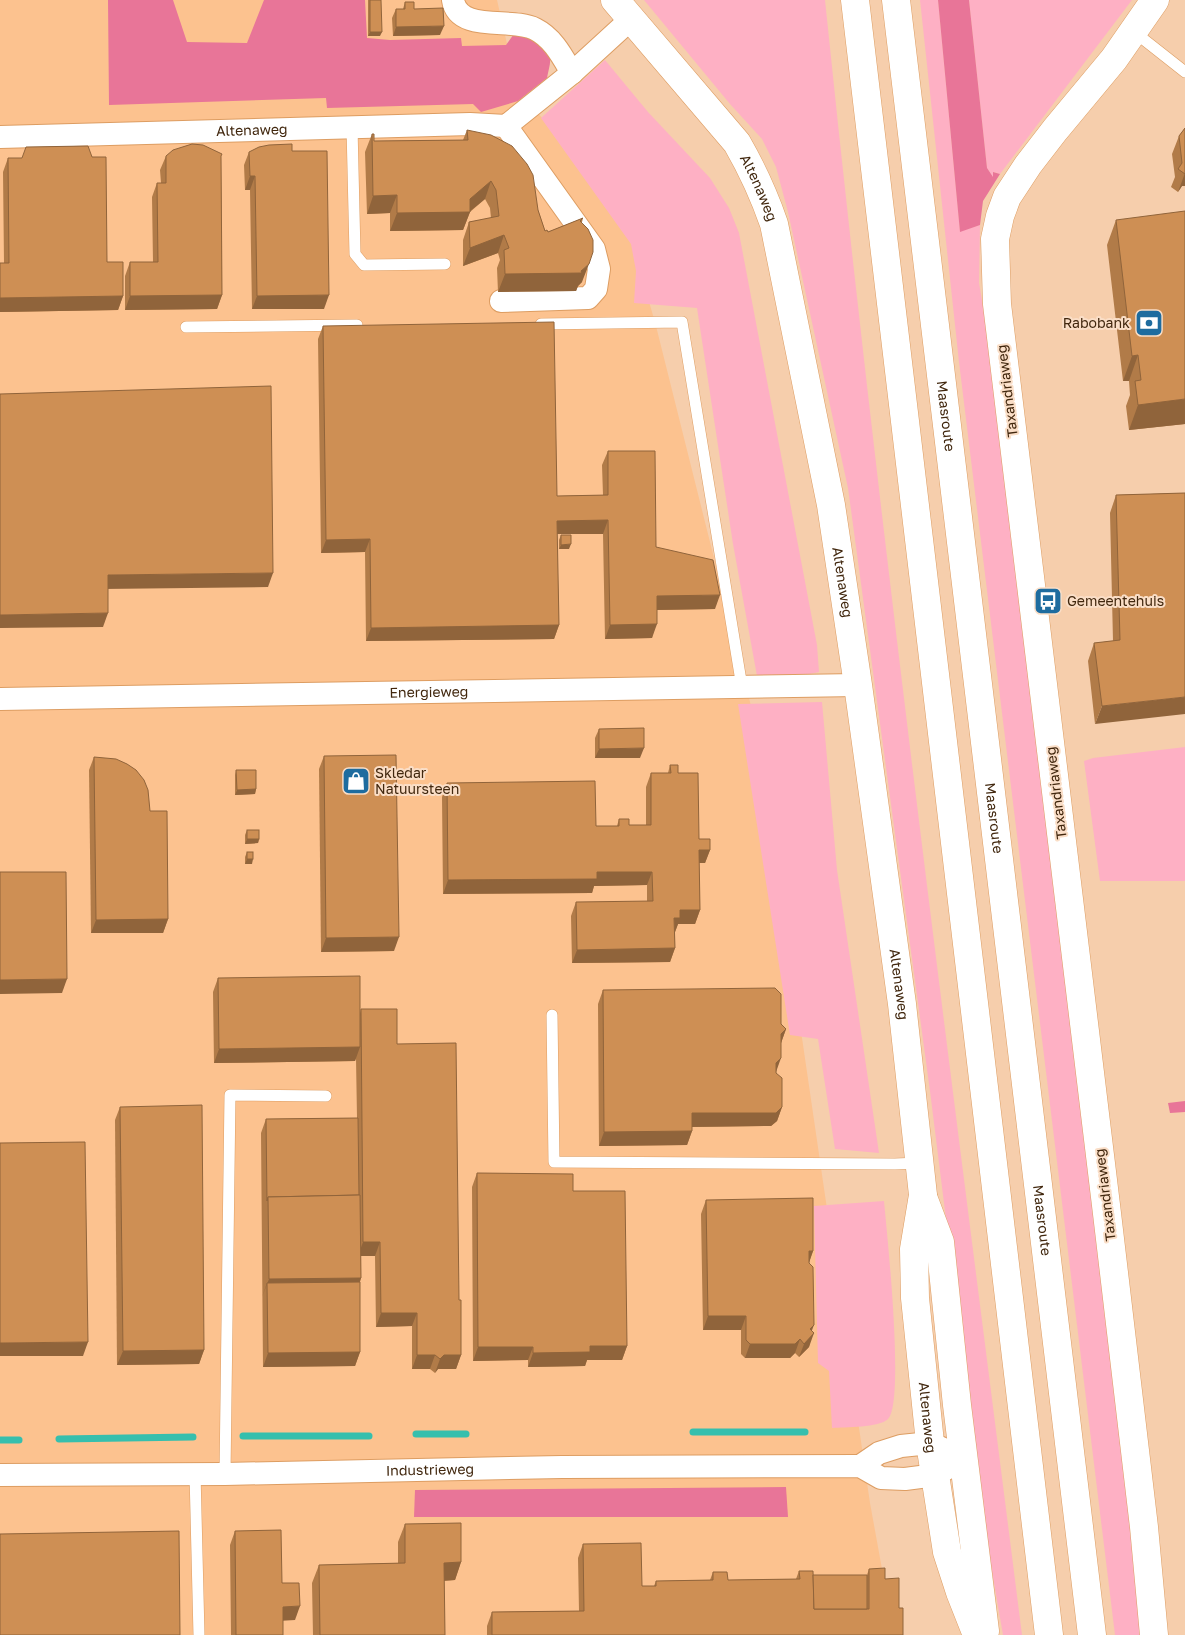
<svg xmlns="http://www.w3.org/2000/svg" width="1185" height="1635" viewBox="0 0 1185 1635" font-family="'Golos Text',sans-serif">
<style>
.built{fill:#fcc28f}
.green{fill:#feb0c4}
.forest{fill:#e87598}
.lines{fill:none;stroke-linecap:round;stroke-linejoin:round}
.stream{stroke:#36bfad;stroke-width:7}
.lane-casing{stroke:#dd9d62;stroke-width:12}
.street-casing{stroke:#dd9d62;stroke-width:24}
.secondary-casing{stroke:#dd9d62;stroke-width:29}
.highway-casing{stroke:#dd9d62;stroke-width:29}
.lane{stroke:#fff;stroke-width:11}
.street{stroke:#fff;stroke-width:22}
.secondary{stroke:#fff;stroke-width:28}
.highway{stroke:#fff;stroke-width:28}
.wall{fill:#b17b48}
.shaded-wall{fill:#90643b}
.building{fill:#ce8f54;stroke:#90643b}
.labels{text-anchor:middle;stroke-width:4;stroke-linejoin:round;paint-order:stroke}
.street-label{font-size:14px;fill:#41270e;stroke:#fadec7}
.poi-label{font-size:14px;fill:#41270e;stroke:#fadec7;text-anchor:start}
</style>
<rect width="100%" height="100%" fill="#f6ceac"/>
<!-- built -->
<path class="built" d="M0,0H497L518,92L621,203L656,326L757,730L870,1503L894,1635H0Z"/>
<!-- green -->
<g class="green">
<path d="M644,0H825C881,546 953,1090 1022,1635H1003L985,1531L930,1091L848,488L788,212L776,167L762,139L730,104Z"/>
<path d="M920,0H938L960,231L980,225L979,283L990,348L1143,1635H1115L959,362Z"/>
<path d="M969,0H1132L1000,174L994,172L993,178L987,168Z"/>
<path d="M605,60L648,112L710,178L729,208L739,233L817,645L819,672L804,675L757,676L733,544L697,308L634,303L636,271L631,244L541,118Z"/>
<path d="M822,702L837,870L879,1153L835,1149L818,1039L790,1035L738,704Z"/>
<path d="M1185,747V881H1100L1084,761L1093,758Z"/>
<path d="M884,1201C887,1232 905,1403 888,1419C879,1428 845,1427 832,1428L829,1371L818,1363L814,1206Z"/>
</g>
<!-- forest -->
<g class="forest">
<path d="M108,0H173L187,42L247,43L264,0H365L367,38L390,40L461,38L462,46L506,45L516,31C528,36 546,44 550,58C551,63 548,72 547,78L518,101L481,112L473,104L327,108L326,98L109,105Z"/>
<path d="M938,0H969L987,168L993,177V172L1000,174L983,201L980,225L960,232Z"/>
<path d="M1185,1101V1112L1170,1113L1168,1103Z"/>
<path d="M786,1487L788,1517H414L415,1490Z"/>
</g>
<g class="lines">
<!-- stream -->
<g class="stream">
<path d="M693,1432H805"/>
<path d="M416,1434H466"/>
<path d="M243,1436H369"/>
<path d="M59,1439L193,1437"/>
<path d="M0,1440H19"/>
</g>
<defs>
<g id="lane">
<path d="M1133,31L1185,72"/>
<path d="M352,127L355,254L364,265L445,264"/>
<path d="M541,324L682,322L742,687"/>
<path d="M186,327L357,325"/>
<path d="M552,1015L554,1162L895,1164L920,1163"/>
<path d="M195,1473L199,1635"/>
<path d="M225,1474L230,1095L326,1096"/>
</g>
<g id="street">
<path d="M453,0C458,33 512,17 535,29C553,38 562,56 572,73"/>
<path id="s1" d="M0,137L470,124L506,126L572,73L631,19"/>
<path d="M501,301L588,298L596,289L599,269L594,249L506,126"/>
<path id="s2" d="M0,699L858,685"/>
<path d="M860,1466L879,1453L901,1446L930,1443L964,1458"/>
<path id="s3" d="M0,1475L225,1474L562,1467L860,1466L881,1478L905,1479L936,1475L964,1458"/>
</g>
<g id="secondary">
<path id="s4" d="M615,0L737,143C752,169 764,195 774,224L831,505L858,685L902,1004L923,1195L914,1249L915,1298L930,1443L947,1552L960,1592L977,1635"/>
<path d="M923,1197L940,1242L957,1405L985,1631"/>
<path d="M1154,1635L1144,1527L1106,1205L997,304L995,239L1000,216L1007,197L1028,165L1055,130L1114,59L1155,0"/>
</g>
<g id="highway">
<path d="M855,0L1049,1635"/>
<path id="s5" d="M896,0L1092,1635"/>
</g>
</defs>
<!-- lane casing -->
<use href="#lane" class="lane-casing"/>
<!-- street casing -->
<use href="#street" class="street-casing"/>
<!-- secondary casing -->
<use href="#secondary" class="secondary-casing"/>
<!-- highway casing -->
<use href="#highway" class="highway-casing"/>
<!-- lane -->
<use href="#lane" class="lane"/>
<!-- street -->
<use href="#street" class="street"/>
<!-- secondary -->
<use href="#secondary" class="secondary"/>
<!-- highway -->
<use href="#highway" class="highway"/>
</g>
<!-- wall -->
<g class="wall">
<path d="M368,0H381L380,36H368Z"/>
<path d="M405,2L414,9L440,35L393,36L392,18L396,9H403Z"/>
<path d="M1185,128V186H1182L1178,192L1171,187L1175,177L1172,154L1179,136Z"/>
<path d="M467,130L538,210L545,231L548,232L583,218L582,222V282L578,286L576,291L498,292L497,268L500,260L498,253L463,266V240L469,222L491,218L490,208L485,199L470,212L463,230L390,231V213L367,214L365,152L372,134L374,141L463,140Z"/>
<path d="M249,152L324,309H252L250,190H245L244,165Z"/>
<path d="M166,156L221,159L222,295L217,309L125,310V276L130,262H153L152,197L157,183H161L160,170Z"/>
<path d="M8,158L107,262L123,296L118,310L0,312V263H4L3,172Z"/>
<path d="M1116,220L1185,424L1129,430L1126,406L1130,395L1129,381H1123L1107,245Z"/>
<path d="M323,326L557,496L603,495L602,465L608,451L656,547L715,609L657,610L652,638L605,639L603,534H557L559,625L554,639L366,641L365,552L321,553L318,339Z"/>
<path d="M1185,493L1095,724L1088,661L1094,643L1113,641L1110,513L1116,495Z"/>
<path d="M561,535L569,549H559V540Z"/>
<path d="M599,729L640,758H595V738Z"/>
<path d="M324,756L394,951L321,952L319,769Z"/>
<path d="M94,757L150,811L168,919L163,933H91L89,770Z"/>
<path d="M670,765L678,773L699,839L710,850L705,863H699L700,910L695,924H678L675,932V948L670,962L572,963L571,916L576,902H647V885L594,886L592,893L443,894L442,797L447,783L596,826H617L619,819L629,825H646V787L651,773H668Z"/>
<path d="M236,770L256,789L255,794L235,795V775Z"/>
<path d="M247,830L259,839L258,843L245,844V835Z"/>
<path d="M247,852L252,864H245V857Z"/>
<path d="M218,978L360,1013L361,1009L397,1044L459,1300L461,1355L456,1369H438L435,1373L430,1369H412V1326L376,1327L375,1256H361V1278L360,1282V1352L355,1366L263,1367L261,1133L266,1119L357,1118L356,1058L355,1061L214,1063L213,992Z"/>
<path d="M603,990L781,1024L786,1029L781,1043L776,1072L782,1107L777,1121L771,1126L692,1127V1131L687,1145L599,1146L598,1004Z"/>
<path d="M120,1107L204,1350L199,1364L117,1365L115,1120Z"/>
<path d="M477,1173L573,1191L627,1346L622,1360H587L585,1366L528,1367V1360L473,1361L472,1187Z"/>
<path d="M706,1200L813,1251L809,1263L812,1331L809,1347L799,1357L795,1353L790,1358H745L741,1354V1330H703L701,1214Z"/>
<path d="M405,1524L461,1562L455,1580L444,1581L445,1635H313L312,1583L319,1565L398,1563V1542Z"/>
<path d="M235,1531L282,1583L295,1620H283V1635H231L230,1545Z"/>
<path d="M583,1544L642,1586H654L656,1581L710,1580L713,1572L728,1580L796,1579L799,1571L813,1575H867L869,1569L885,1579L899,1608L903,1635H487V1626L492,1612L579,1611L578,1558Z"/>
</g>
<!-- shaded-wall -->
<g class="shaded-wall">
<path d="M444,26L440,35L393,36L396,27Z"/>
<path d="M370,32H382L380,36H368Z"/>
<path d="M1185,173V186H1182L1178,192Z"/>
<path d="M250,176H255L250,190H245Z"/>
<path d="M491,181L485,199L469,212H470L463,230L390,231L397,213L470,199Z"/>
<path d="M397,195L390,213L367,214L373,196Z"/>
<path d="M504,235L498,253L463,266L470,248Z"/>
<path d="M589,264L582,282L578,286L576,291L498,292L505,274L581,271Z"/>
<path d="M222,295L217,309L125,310L130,296Z"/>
<path d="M329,295L324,309H252L257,296Z"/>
<path d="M123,296L118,310L0,312V298Z"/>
<path d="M1138,355L1129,381H1123L1132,356Z"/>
<path d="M1185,399V424L1129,430L1138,405Z"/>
<path d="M608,520L603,534H552L557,521Z"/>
<path d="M370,539L365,552L321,553L326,540Z"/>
<path d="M571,544L569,549H559L561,545Z"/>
<path d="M273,573L268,587L102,589L108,575Z"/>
<path d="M720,595L715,609L652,610L657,596Z"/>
<path d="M108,613L103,627L0,628V615Z"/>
<path d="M657,624L652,638L605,639L610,625Z"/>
<path d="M559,625L554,639L366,641L371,628Z"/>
<path d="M1185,697V714L1095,724L1102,706Z"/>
<path d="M644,748L640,758H595L599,749Z"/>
<path d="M256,789L255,794L235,795L237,790Z"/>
<path d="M247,839H259L258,843L245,844Z"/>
<path d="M699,850H710L705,863H694Z"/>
<path d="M247,859H253L252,864H245Z"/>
<path d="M597,872H652L647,885L594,886L592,893L443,894L448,880Z"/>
<path d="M680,910H700L695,924H678L675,932L674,918Z"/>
<path d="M168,919L163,933H91L96,920Z"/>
<path d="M399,937L394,951L321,952L326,938Z"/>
<path d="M675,948L670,962L572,963L577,950Z"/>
<path d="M67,979L62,993L0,994V980Z"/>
<path d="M786,1029L781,1043V1034Z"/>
<path d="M360,1047L355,1061L214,1063L219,1049Z"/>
<path d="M781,1058L776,1072V1063Z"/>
<path d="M782,1107L777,1121L771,1126L687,1127L692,1113Z"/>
<path d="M692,1131L687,1145L599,1146L604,1132Z"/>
<path d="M363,1242H380L375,1256H358Z"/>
<path d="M809,1251H813L808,1265Z"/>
<path d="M361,1278L355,1296L267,1283L262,1297L269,1279Z"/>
<path d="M381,1313H417L412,1326L376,1327Z"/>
<path d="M708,1316H746L741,1330H703Z"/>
<path d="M814,1325L809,1338L814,1333L809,1347L799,1357L810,1329Z"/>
<path d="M800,1339L795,1353L790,1358H745L750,1344Z"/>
<path d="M88,1342L83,1356H0V1343Z"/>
<path d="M590,1346H627L622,1360H587L585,1366L528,1367L533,1353Z"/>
<path d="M478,1347H533L528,1360L473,1361Z"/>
<path d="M204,1350L199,1364L117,1365L123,1351Z"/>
<path d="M360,1352L355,1366L263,1367L268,1353Z"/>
<path d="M417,1355H435L430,1369H412Z"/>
<path d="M444,1355H461L456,1369H438L435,1373L440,1359Z"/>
<path d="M461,1562L455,1580L437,1581L444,1563Z"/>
<path d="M300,1606L295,1620L278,1621L283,1607Z"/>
</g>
<!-- building -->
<g class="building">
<path d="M370,0H381L382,32H370Z"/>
<path d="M405,2H414V9L443,8L444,26L396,27V9H405Z"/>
<path d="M1185,128V174L1178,169L1182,163L1179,136Z"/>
<path d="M467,130L491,135L512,146L527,164L533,175L538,210L545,231L547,230L548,232L583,218L580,221L588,229L593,240V252L589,264L581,271L582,273L505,274L504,250L509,248L504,235L470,248L469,222L499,216L496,190L491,181L470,199V212L397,213V195L373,196L372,134H374V141L468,140Z"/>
<path d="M192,144L203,145L222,154L221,156L222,295L130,296V262H158L157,183H166V156L173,150Z"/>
<path d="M292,144V151H327L329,295L257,296L255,176H250L249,152L259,147L269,145Z"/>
<path d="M88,146L92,157H106L107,262H123V296L0,298V263H9L8,158H22L26,147Z"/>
<path d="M1185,211V399L1138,405L1135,381L1141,380L1138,355L1132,356L1116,220Z"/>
<path d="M554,322L557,496L608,495V451H655L656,547L713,560L720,595L657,596V624L610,625L608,520L557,521L559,625L371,628L370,539L326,540L323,326Z"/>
<path d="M271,386L273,573L108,575V613L0,615V394Z"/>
<path d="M1185,493V697L1102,706L1094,643L1120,640L1116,495Z"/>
<path d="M561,535H571V544L561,545Z"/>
<path d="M644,728V748L599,749V729Z"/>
<path d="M396,755L399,937L326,938L324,756Z"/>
<path d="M94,757L116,759L127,764L136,770L144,780L148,790L150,811H167L168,919L96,920Z"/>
<path d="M670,765H678V773H698L699,839H710V850H699L700,910H680V918H674L675,948L577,950L576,902L653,901L652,872H597V879L448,880L447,783L595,781L596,826H619V819H629V825H651V773H671Z"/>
<path d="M236,770H256V789L237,790Z"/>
<rect x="247" y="830" width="12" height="9"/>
<rect x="247" y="852" width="6" height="7"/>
<path d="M0,872H66L67,979L0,980Z"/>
<path d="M360,976V1047L219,1049L218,978Z"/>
<path d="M775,988L781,994V1024L786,1029L781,1034V1058L776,1063V1073L782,1078V1107L776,1113H692V1131L604,1132L603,990Z"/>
<path d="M361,1009H397V1044L456,1043L459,1300H461V1355H444L440,1359L435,1355H417V1313H381L380,1242H363Z"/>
<path d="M202,1105L204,1350L123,1351L120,1107Z"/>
<path d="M358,1118L359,1195L268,1197L267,1201L266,1119Z"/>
<path d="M85,1142L88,1342L0,1343V1143Z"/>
<path d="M477,1173L573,1174V1191H625L627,1346H590V1352L533,1353V1347H478Z"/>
<path d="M360,1195L361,1278L269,1279L268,1197Z"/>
<path d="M813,1198V1251H809V1263L813,1267L814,1325L810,1329L814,1333L804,1344L800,1339L795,1344H750L746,1340V1316H708L706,1200Z"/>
<path d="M360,1282V1352L268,1353L267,1283Z"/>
<path d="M461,1523V1562L444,1563L445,1635H320L319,1565L405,1563V1524Z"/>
<path d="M281,1530L282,1583H299L300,1606L283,1607V1635H236L235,1531Z"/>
<path d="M179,1531L180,1635H0V1534Z"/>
<path d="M641,1543L642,1586H656V1581L713,1580V1572H727L728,1580L800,1579L799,1571H813L814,1609H869V1569L885,1568V1579L899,1578V1608H903V1635H492V1612L584,1611L583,1544Z"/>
<path d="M813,1575H867V1609H814Z"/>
</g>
<!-- icons -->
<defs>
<symbol id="bank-square" viewBox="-11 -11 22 22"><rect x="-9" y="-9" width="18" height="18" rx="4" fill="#1e6c9f" stroke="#fadec7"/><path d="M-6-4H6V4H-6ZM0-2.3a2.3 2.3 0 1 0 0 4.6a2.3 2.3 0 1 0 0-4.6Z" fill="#fff"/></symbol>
<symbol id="bus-square" viewBox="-11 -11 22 22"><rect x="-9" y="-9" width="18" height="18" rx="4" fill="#1e6c9f" stroke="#fadec7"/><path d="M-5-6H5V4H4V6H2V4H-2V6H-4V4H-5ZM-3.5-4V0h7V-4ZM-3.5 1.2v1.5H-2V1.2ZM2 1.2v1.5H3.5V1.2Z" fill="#fff"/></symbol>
<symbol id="shop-square" viewBox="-11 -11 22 22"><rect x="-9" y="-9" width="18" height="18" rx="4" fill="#1e6c9f" stroke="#fadec7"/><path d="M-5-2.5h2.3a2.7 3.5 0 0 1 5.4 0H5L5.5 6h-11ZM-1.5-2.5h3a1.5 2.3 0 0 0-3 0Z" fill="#fff"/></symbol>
</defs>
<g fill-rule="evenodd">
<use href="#bank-square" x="1133" y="307" width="32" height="32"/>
<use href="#bus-square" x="1032" y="585" width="32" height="32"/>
<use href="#shop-square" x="340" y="765" width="32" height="32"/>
</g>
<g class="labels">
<!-- street labels -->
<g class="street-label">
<text dy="5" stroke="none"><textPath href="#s1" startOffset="252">Altenaweg</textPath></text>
<text dy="5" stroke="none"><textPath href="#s4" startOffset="238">Altenaweg</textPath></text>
<text transform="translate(1007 391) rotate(-97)" y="5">Taxandriaweg</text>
<text dy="5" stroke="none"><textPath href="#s5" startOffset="419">Maasroute</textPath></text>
<text dy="5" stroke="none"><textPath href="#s4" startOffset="642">Altenaweg</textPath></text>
<text dy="5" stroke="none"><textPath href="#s2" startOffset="429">Energieweg</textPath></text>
<text transform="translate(1056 793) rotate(-97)" y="5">Taxandriaweg</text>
<text dy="5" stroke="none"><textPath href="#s5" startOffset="824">Maasroute</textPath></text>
<text dy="5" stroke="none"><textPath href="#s4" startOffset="1048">Altenaweg</textPath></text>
<text transform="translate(1105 1195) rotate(-97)" y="5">Taxandriaweg</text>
<text dy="5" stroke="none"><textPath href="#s5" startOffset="1229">Maasroute</textPath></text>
<text dy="5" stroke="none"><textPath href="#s4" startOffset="1484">Altenaweg</textPath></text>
<text dy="5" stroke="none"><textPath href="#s3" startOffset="430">Industrieweg</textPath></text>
</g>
<!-- poi labels -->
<g class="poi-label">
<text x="1130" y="328" text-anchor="end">Rabobank</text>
<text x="1067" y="606">Gemeentehuis</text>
<text x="375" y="778">Skledar<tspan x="375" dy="16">Natuursteen</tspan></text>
</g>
</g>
</svg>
